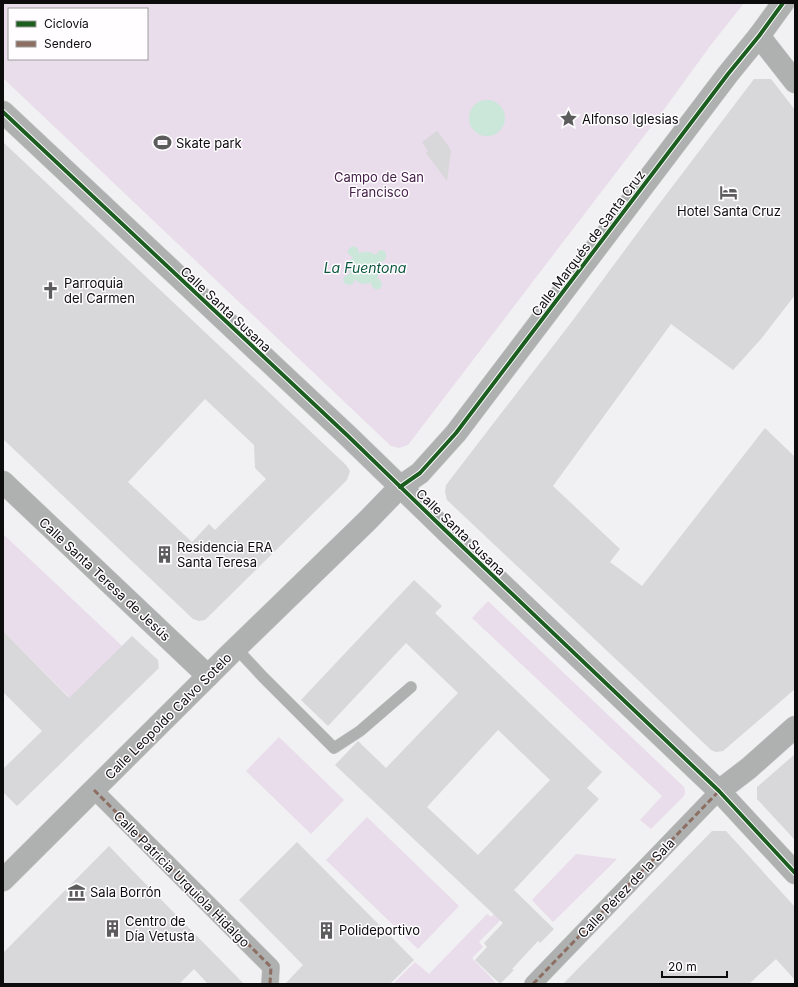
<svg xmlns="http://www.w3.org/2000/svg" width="798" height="987" viewBox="0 0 798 987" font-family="Inter,sans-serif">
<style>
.green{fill:#e9dceb;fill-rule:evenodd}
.water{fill:#cae7d9}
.building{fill:#d8d7d9;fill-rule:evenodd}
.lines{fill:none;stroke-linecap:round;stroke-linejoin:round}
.service-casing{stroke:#cdcccd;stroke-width:12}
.pedestrian-casing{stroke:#cdcccd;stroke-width:18}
.minor-casing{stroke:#cdcccd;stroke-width:23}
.tertiary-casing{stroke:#cdcccd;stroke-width:23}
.service{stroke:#aeb1b0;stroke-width:11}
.pedestrian{stroke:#aeb1b0;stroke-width:17}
.minor{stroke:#aeb1b0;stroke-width:22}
.tertiary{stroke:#aeb1b0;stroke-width:22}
.quiet{stroke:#8d6e63;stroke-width:3;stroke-dasharray:6 3;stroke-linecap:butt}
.cycleway-casing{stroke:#fffdff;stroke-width:6}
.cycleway{stroke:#1b5e20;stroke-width:4}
.labels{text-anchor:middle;stroke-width:3;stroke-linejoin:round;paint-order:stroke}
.poi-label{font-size:13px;fill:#0d0c0d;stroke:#fffdff;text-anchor:start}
.park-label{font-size:13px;fill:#46214a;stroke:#fffdff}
.street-label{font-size:13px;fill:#0d0c0d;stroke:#fffdff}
.water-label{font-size:14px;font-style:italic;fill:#0c583d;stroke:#fffdff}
</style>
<rect width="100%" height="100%" fill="#f1f0f2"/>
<!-- green -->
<g class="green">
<path d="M3,3H744L710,46L660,115L408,445L399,448L391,446L3,78ZM9,9H147V59H9Z"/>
<path d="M3,534L122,646L69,703L65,699L68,696L3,631Z"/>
<path d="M488,601L684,787L685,792L684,796L651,829L640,820L662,796L472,618Z"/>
<path d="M279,737L344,800L311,834L246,771Z"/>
<path d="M367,817L459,906L418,949L326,860Z"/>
<path d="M576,854L617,859L553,922L532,900Z"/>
<path d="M512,895L519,901L479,942L483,947L472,958L497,984H393L415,962L429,974L487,914L491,917Z"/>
</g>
<!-- water -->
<g class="water">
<circle cx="487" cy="118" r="18"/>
<path d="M354,246L358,249L359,253C365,251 370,251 376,255L379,251L383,250L386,253V258L384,261L380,262L381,270L377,278C390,286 373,296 371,283L363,284L354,280L353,284L349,285L344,283C342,278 345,275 350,274C348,268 349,262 353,257C346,254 346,248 354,246Z"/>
</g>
<!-- building -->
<g class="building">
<path d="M754,79H771L795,110V295L761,339L733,370L671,324L553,486L620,549L610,562L642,586L765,428L795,457V689L723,751L716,752L711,750L639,681L447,500L445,492L446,485L573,320L653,212Z"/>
<path d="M437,131L449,147L451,151L447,181L426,153L428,151L422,142Z"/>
<path d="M3,142L346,465L350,471L347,480L205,620L199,621L193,619L3,439ZM205,399L254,445L255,468L266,479L215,530L209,524L192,542L128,482Z"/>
<path d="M414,580L442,606L435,613L602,772L587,788L599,799L514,890L554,929L540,943L538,941L512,969L514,970L500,984L475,960L487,947L484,943L503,923L335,765L358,741L386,768L458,693L406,643L328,726L301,700ZM498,730L550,780L478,855L427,807Z"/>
<path d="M3,631L69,698L132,636L158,660L159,668L17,806L3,792V769L42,731L3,692Z"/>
<path d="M795,754V840L757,799V787Z"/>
<path d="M712,831H726L795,907V980L776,959L749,984H563Z"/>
<path d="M297,842L414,960L390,984H285L303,965L239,900Z"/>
<path d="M109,846L133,871L244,984H208L194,969L179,984H3V953Z"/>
</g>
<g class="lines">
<defs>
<path id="service" d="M236,648L263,677L334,748L360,731L411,687"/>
<g id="pedestrian">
<path d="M94,790L271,967L270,984"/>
<path d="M533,984L719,791"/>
</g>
<g id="minor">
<path d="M759,36L795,82"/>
<path d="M3,112L348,436L446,531L719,791L795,873"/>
<path d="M3,482L208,676"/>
<path d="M719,791L749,768L795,727"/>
</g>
<path id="tertiary" d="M3,880L229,655L367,521L400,487L420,473L456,433L728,74L759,36L783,3"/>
</defs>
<!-- service casing -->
<use href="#service" class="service-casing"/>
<!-- pedestrian casing -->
<use href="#pedestrian" class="pedestrian-casing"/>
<!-- minor casing -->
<use href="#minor" class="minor-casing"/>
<!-- tertiary casing -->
<use href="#tertiary" class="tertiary-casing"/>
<!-- service -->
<use href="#service" class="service"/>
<!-- pedestrian -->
<use href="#pedestrian" class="pedestrian"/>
<!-- minor -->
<use href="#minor" class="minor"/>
<!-- tertiary -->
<use href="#tertiary" class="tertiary"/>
<!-- quiet -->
<g class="quiet">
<path d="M94,790L271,967L270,984"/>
<path d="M533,984L719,791"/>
</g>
<defs>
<g id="cycleway">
<path d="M3,112L348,436L446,531L719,791L795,873"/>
<path d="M400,487L420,473L456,433L728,74L759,36L783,3"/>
</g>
</defs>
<!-- cycleway casing -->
<use href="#cycleway" class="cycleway-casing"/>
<!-- cycleway -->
<use href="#cycleway" class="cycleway"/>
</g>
<!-- icons -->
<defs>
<symbol id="sight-bare" viewBox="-9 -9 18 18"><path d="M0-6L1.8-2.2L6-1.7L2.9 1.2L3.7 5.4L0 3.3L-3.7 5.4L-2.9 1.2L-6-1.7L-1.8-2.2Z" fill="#5d5c5d" stroke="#fffdff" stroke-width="2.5" paint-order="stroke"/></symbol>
<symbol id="stadium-bare" viewBox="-9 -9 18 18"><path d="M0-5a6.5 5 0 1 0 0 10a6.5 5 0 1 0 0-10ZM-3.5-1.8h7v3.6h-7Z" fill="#5d5c5d" stroke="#fffdff" stroke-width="2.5" paint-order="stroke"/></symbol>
<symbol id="hotel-bare" viewBox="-9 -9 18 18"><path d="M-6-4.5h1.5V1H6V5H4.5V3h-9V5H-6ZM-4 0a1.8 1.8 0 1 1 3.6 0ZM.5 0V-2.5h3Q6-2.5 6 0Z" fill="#5d5c5d" stroke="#fffdff" stroke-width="2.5" paint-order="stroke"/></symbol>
<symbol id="church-bare" viewBox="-9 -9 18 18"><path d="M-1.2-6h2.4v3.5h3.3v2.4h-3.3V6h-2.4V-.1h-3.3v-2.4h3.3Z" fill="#5d5c5d" stroke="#fffdff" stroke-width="2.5" paint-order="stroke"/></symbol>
<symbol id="building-bare" viewBox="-9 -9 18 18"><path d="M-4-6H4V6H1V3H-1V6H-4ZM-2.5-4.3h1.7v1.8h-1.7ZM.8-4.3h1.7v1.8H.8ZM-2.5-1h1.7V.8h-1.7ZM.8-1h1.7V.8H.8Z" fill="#5d5c5d" stroke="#fffdff" stroke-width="2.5" paint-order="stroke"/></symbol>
<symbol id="museum-bare" viewBox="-9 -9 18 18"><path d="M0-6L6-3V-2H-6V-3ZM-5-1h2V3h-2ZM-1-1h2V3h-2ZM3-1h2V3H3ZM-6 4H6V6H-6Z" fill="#5d5c5d" stroke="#fffdff" stroke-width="2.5" paint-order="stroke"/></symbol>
</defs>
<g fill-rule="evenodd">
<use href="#sight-bare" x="556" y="106" width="25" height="25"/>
<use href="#stadium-bare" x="150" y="130" width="25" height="25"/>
<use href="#hotel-bare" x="716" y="180" width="25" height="25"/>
<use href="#church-bare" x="38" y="278" width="25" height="25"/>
<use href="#building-bare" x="152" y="542" width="25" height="25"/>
<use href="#museum-bare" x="64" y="880" width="25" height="25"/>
<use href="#building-bare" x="100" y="916" width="25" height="25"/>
<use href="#building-bare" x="314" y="918" width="25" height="25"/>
</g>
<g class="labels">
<!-- poi labels -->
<g class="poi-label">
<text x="582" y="124">Alfonso Iglesias</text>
<text x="176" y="148">Skate park</text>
<text x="729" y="216" text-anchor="middle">Hotel Santa Cruz</text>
<text x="64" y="288">Parroquia<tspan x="64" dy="15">del Carmen</tspan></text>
<text x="177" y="552">Residencia ERA<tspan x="177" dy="15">Santa Teresa</tspan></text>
<text x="90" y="897">Sala Borrón</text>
<text x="125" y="926">Centro de<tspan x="125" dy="15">Día Vetusta</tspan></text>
<text x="339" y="935">Polideportivo</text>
</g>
<!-- park labels -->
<g class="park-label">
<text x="379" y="182">Campo de San<tspan x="379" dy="15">Francisco</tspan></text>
</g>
<!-- street labels -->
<g class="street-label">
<text transform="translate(588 243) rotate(-53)" y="5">Calle Marqués de Santa Cruz</text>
<text transform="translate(226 309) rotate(43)" y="5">Calle Santa Susana</text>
<text transform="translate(461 532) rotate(44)" y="5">Calle Santa Susana</text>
<text transform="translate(105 579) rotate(43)" y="5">Calle Santa Teresa de Jesús</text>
<text transform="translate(168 716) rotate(-45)" y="5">Calle Leopoldo Calvo Sotelo</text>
<text transform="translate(182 879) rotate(45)" y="5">Calle Patricia Urquiola Hidalgo</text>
<text transform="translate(626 888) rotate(-46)" y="5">Calle Pérez de la Sala</text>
</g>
<!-- water labels -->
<g class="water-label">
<text x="365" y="273">La Fuentona</text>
</g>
</g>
<!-- border -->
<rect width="798" height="987" fill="none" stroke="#0d0c0d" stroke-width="8"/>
<!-- legend -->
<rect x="8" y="8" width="140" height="52" fill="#fffdff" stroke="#9e9d9e"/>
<rect x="16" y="21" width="20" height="6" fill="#1b5e20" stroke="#9e9d9e"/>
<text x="44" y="28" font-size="12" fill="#0d0c0d">Ciclovía</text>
<rect x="16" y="41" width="20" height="6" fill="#8d6e63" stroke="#9e9d9e"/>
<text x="44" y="48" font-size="12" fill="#0d0c0d">Sendero</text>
<!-- scale -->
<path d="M662 971v6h65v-6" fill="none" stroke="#0d0c0d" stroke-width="2"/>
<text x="668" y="971" font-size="12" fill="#0d0c0d" stroke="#fffdff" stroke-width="3" paint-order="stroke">20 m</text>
</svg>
